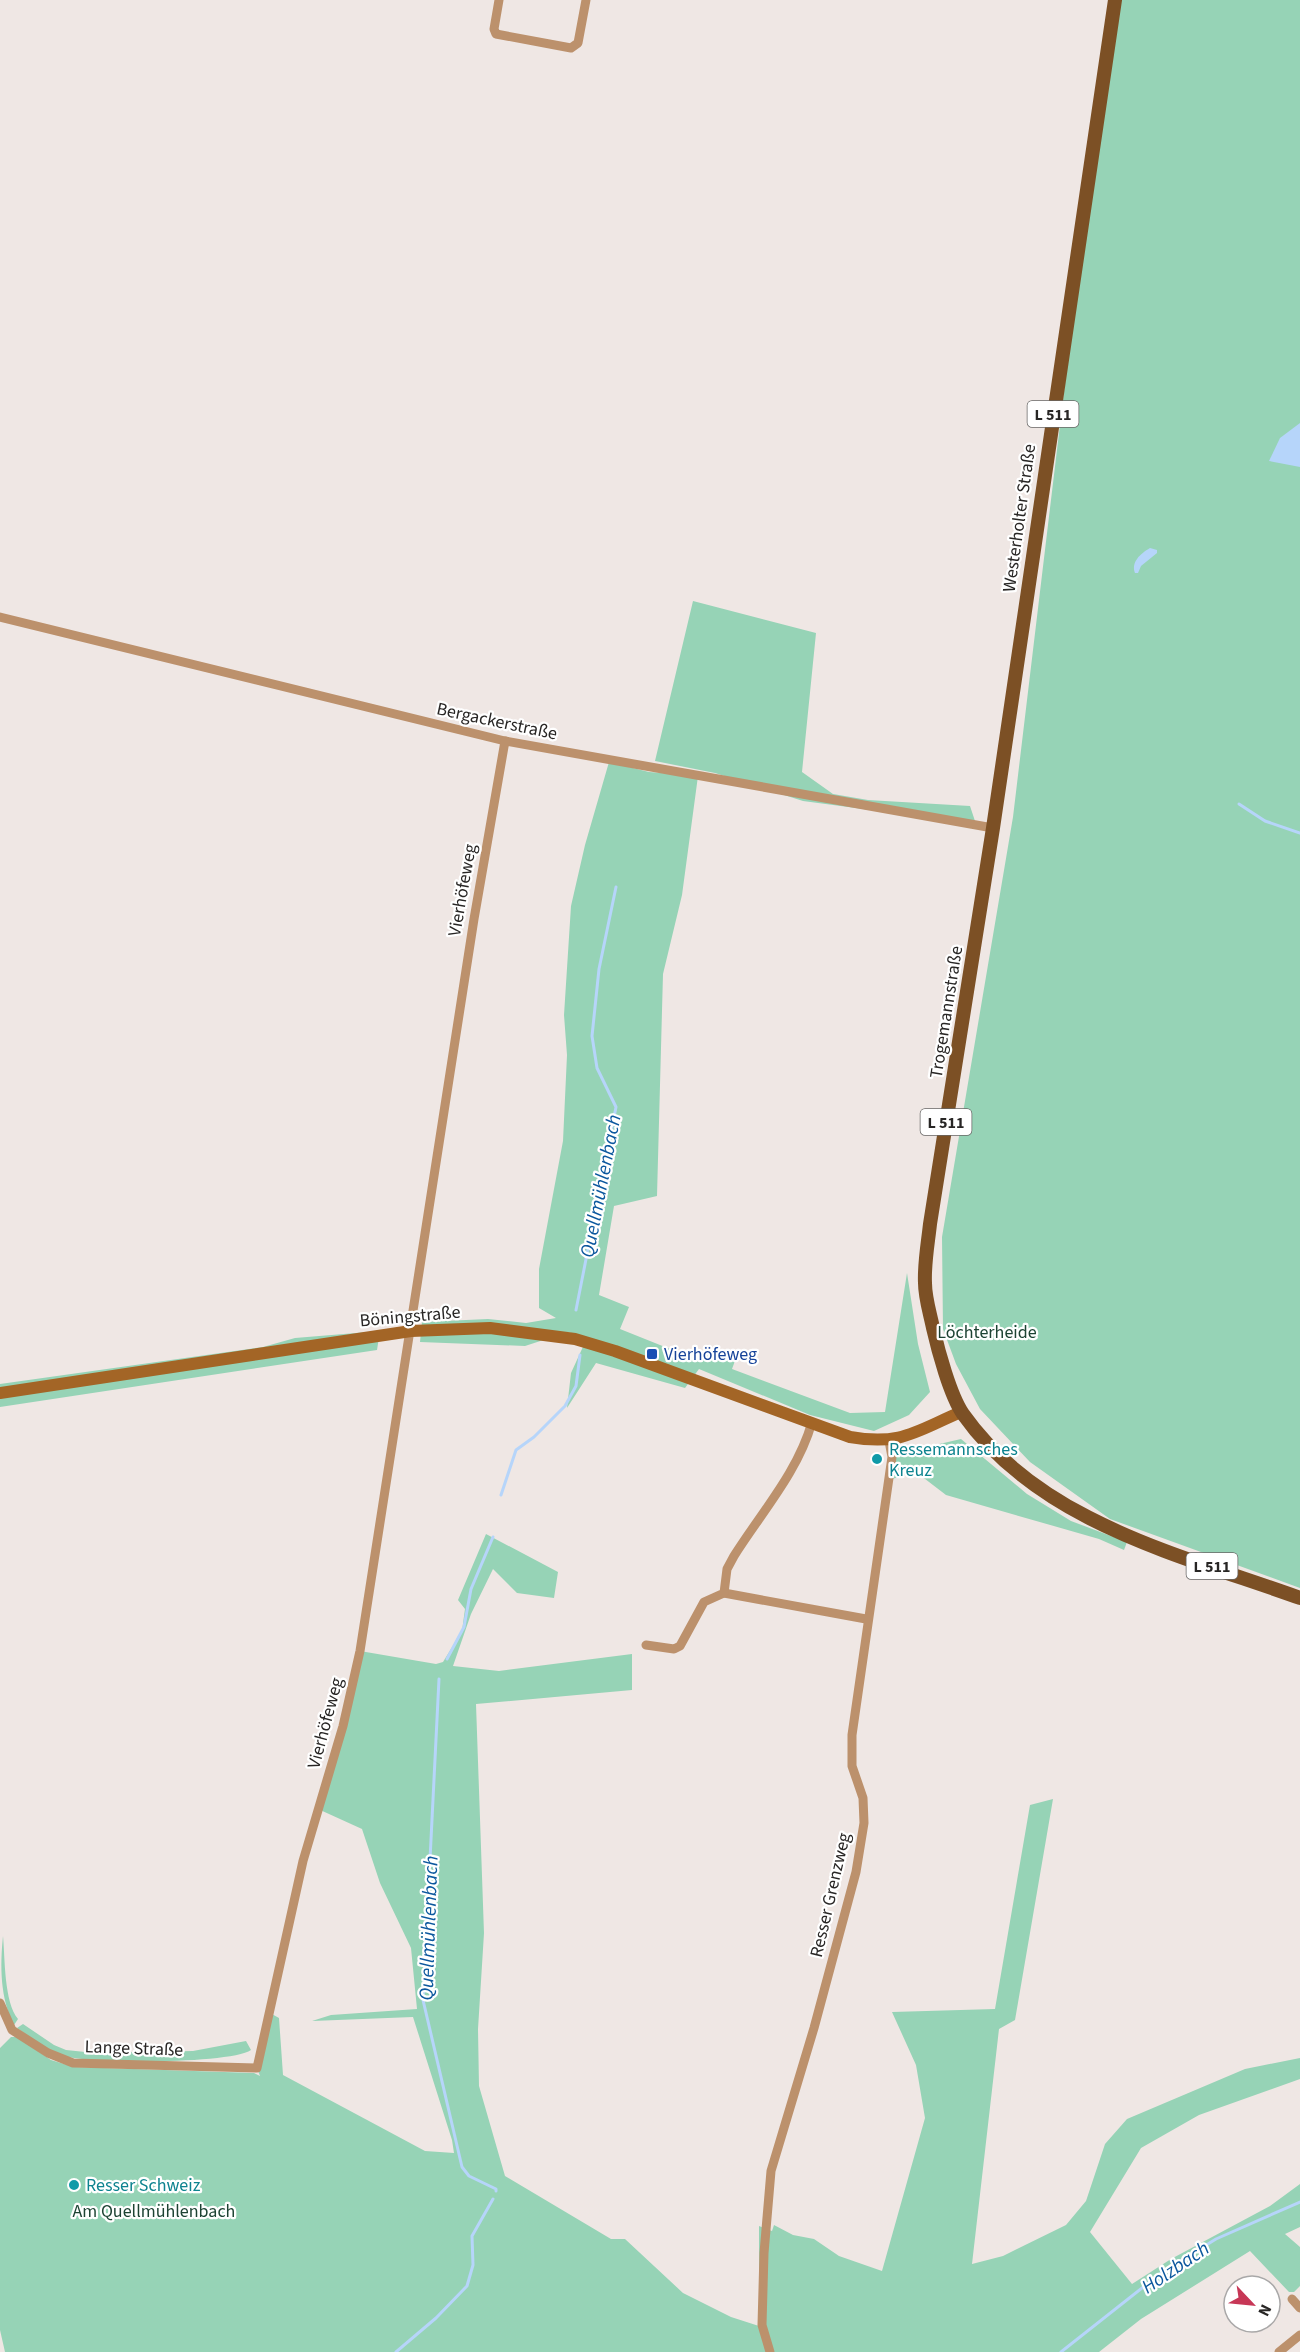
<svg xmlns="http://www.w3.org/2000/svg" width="1300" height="2352" viewBox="0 0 1300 2352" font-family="'Source Sans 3',sans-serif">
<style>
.green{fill:#96d3b6}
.water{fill:#b6d5fa}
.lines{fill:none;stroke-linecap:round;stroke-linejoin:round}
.stream{stroke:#b6d5fa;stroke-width:3}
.minor{stroke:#bc916c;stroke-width:9}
.secondary{stroke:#a36526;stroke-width:12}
.primary{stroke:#7c5025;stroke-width:14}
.transit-dot{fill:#1a4fb4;stroke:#fff;stroke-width:2}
.culture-dot{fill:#0f9aa8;stroke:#fff;stroke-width:2}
.labels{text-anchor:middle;stroke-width:4.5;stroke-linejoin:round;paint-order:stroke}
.shield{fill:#fff;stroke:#686766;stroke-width:1.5}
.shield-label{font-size:16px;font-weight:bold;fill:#282625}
.street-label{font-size:18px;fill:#282625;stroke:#fff}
.park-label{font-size:18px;fill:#1d4333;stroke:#fff}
.transit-label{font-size:18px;fill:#164399;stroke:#fff;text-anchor:start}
.culture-label{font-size:18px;fill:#0d838f;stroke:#fff;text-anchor:start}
.water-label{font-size:20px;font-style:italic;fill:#0c589e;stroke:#fff}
</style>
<rect width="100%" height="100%" fill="#efe7e4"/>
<!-- green -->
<g class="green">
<path d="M1120,0H1300V1588L1110,1519L1030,1462L980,1409L956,1364L943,1329L942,1237L1013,817L1088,191Z"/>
<path d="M693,601L816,633L802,772L833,794L868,800L970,806L976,824L803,801L715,773L655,761Z"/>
<path d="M609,762L649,772L698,776L682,895L663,974L657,1196L614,1206L599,1295L629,1307L620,1329L680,1353L736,1358L732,1369L850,1413L885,1412L907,1273L918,1344L930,1392L909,1415L874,1431L810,1415L699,1369L685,1388L596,1363L567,1408L571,1373L587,1338L568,1332L525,1346L420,1342L422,1322L488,1319L526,1323L556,1318L539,1308V1269L563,1141L567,1055L564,1015L571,906L585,845Z"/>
<path d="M380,1331L377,1350L0,1407V1384L263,1347L295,1338Z"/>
<path d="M961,1439L1027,1494L1071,1521L1127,1542L1124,1550L1099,1539L946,1495L916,1472L892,1479L896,1454Z"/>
<path d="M486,1534L558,1572L554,1598L517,1593L493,1569L471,1614L453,1666L499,1671L632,1654V1690L476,1704L484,1933L478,2029L479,2086L505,2176L611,2239H625L683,2293L731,2317L759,2326V2226L772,2231L774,2225L793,2235L814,2239L839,2256L882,2271L925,2118L916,2065L892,2012L995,2009L1030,1805L1053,1799L1015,2020L999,2029L972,2264L1003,2256L1066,2225L1086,2201L1105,2144L1127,2119L1245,2069L1300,2058V2079L1199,2115L1141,2148L1090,2232L1132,2284L1171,2259L1270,2206L1300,2184V2227L1285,2234L1300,2247V2286L1294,2292H1289L1250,2251L1141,2319L1099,2352H5L0,2330V2048L11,2037H17L51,2060L74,2067L254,2073L260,2076L257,2068L270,2013L279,2018L283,2075L425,2151L454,2153L452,2140L413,2017L312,2021L331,2015L417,2009L411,1948L380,1883L362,1829L318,1809L360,1651L436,1664L443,1662L462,1631L465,1609L458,1600Z"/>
<path d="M3,1936C5,1958 4,2002 18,2019L14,2025C0,1998 0,1966 3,1936Z"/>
<path d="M23,2024L54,2045L66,2050L95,2053L193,2051L246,2041L251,2050C231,2064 90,2064 64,2056C46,2051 32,2038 17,2028Z"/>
</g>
<!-- water -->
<g class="water">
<path d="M1300,423V467L1269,461L1280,438Z"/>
<path d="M1150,548L1157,550V553L1141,566L1138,573H1135C1131,562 1140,554 1150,548Z"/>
</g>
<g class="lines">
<!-- stream -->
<g class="stream">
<path d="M1239,804L1265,821L1300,833"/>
<path d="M576,1310L616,1107L597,1068L592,1036L599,969L616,887"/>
<path d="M501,1495L516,1450L534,1437L565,1406L576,1386L580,1355"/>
<path d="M447,1659L464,1627L471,1589L493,1537"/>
<path d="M439,1679L423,2000L462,2167L469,2176L496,2189V2191"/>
<path d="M396,2352L436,2318L467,2286L473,2265L472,2236L493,2199"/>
<path d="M1061,2352L1161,2273L1216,2239L1300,2202"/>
</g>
<!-- minor -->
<g class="minor">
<path d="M499,0L494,29L496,34L571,48L578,43L586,0"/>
<path d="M0,617L505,741L993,828"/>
<path d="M724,1593L866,1619"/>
<path d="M646,1645L674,1649L680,1646L704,1602L724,1593L727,1569L734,1556C761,1513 798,1472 812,1422"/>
<path d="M0,2003L12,2030L48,2053L73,2063L257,2068L303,1861L343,1726L360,1651L474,919L505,741"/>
<path d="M1292,2299L1300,2308"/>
<path d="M770,2352L762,2325L764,2253L771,2171L814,2028L856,1872L864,1823L863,1798L852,1766V1735L892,1457L889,1441"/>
<path d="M1279,2352L1300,2335"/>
</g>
<!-- secondary -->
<path class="secondary" d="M0,1393L411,1331L490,1328L575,1339L615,1351L850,1437C901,1446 916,1431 961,1412"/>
<!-- primary -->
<path class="primary" d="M1115,0L993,828L930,1224C928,1243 924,1264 925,1283C925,1298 930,1313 933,1328C938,1350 950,1395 963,1414C1040,1523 1181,1555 1300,1598"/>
</g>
<!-- markers -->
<rect class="transit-dot" x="646" y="1348" width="12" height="12" rx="3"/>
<g class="culture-dot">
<circle cx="877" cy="1459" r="6"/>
<circle cx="74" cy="2185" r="6"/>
</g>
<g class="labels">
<!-- shield labels -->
<g class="shield">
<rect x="1027.5" y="401" width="51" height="26" rx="4.5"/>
<rect x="920.5" y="1109" width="51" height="26" rx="4.5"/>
<rect x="1186.5" y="1553" width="51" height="26" rx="4.5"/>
</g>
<g class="shield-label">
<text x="1053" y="420">L 511</text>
<text x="946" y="1128">L 511</text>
<text x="1212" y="1572">L 511</text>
</g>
<!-- street labels -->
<g class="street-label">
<text transform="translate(1019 518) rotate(-82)" y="6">Westerholter Straße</text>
<text transform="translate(497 721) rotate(12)" y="6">Bergackerstraße</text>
<text transform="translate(462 890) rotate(-80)" y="6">Vierhöfeweg</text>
<text transform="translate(946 1012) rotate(-81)" y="6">Trogemannstraße</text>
<text transform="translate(410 1316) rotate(-5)" y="6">Böningstraße</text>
<text transform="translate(325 1723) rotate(-75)" y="6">Vierhöfeweg</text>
<text transform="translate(830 1895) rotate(-77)" y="6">Resser Grenzweg</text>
<text transform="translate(134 2048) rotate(2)" y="6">Lange Straße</text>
</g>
<!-- park labels -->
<g class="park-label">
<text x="987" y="1338">Löchterheide</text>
<text x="154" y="2217">Am Quellmühlenbach</text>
</g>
<!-- transit labels -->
<g class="transit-label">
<text x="664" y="1360">Vierhöfeweg</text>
</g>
<!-- culture labels -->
<g class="culture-label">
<text x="889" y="1455">Ressemannsches<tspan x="889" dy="21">Kreuz</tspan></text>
<text x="86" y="2191">Resser Schweiz</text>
</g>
<!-- water labels -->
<g class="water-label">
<text transform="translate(600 1186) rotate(-79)" y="7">Quellmühlenbach</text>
<text transform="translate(428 1928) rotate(-88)" y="7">Quellmühlenbach</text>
<text transform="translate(1175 2267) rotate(-34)" y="7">Holzbach</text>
</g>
</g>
<!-- north arrow -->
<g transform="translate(1252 2304) rotate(116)"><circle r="28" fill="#ffffff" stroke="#a9a8a8" stroke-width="1.5"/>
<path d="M0-4.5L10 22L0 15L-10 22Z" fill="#c73756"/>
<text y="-9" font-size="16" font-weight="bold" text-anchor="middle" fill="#282625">N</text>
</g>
</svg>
